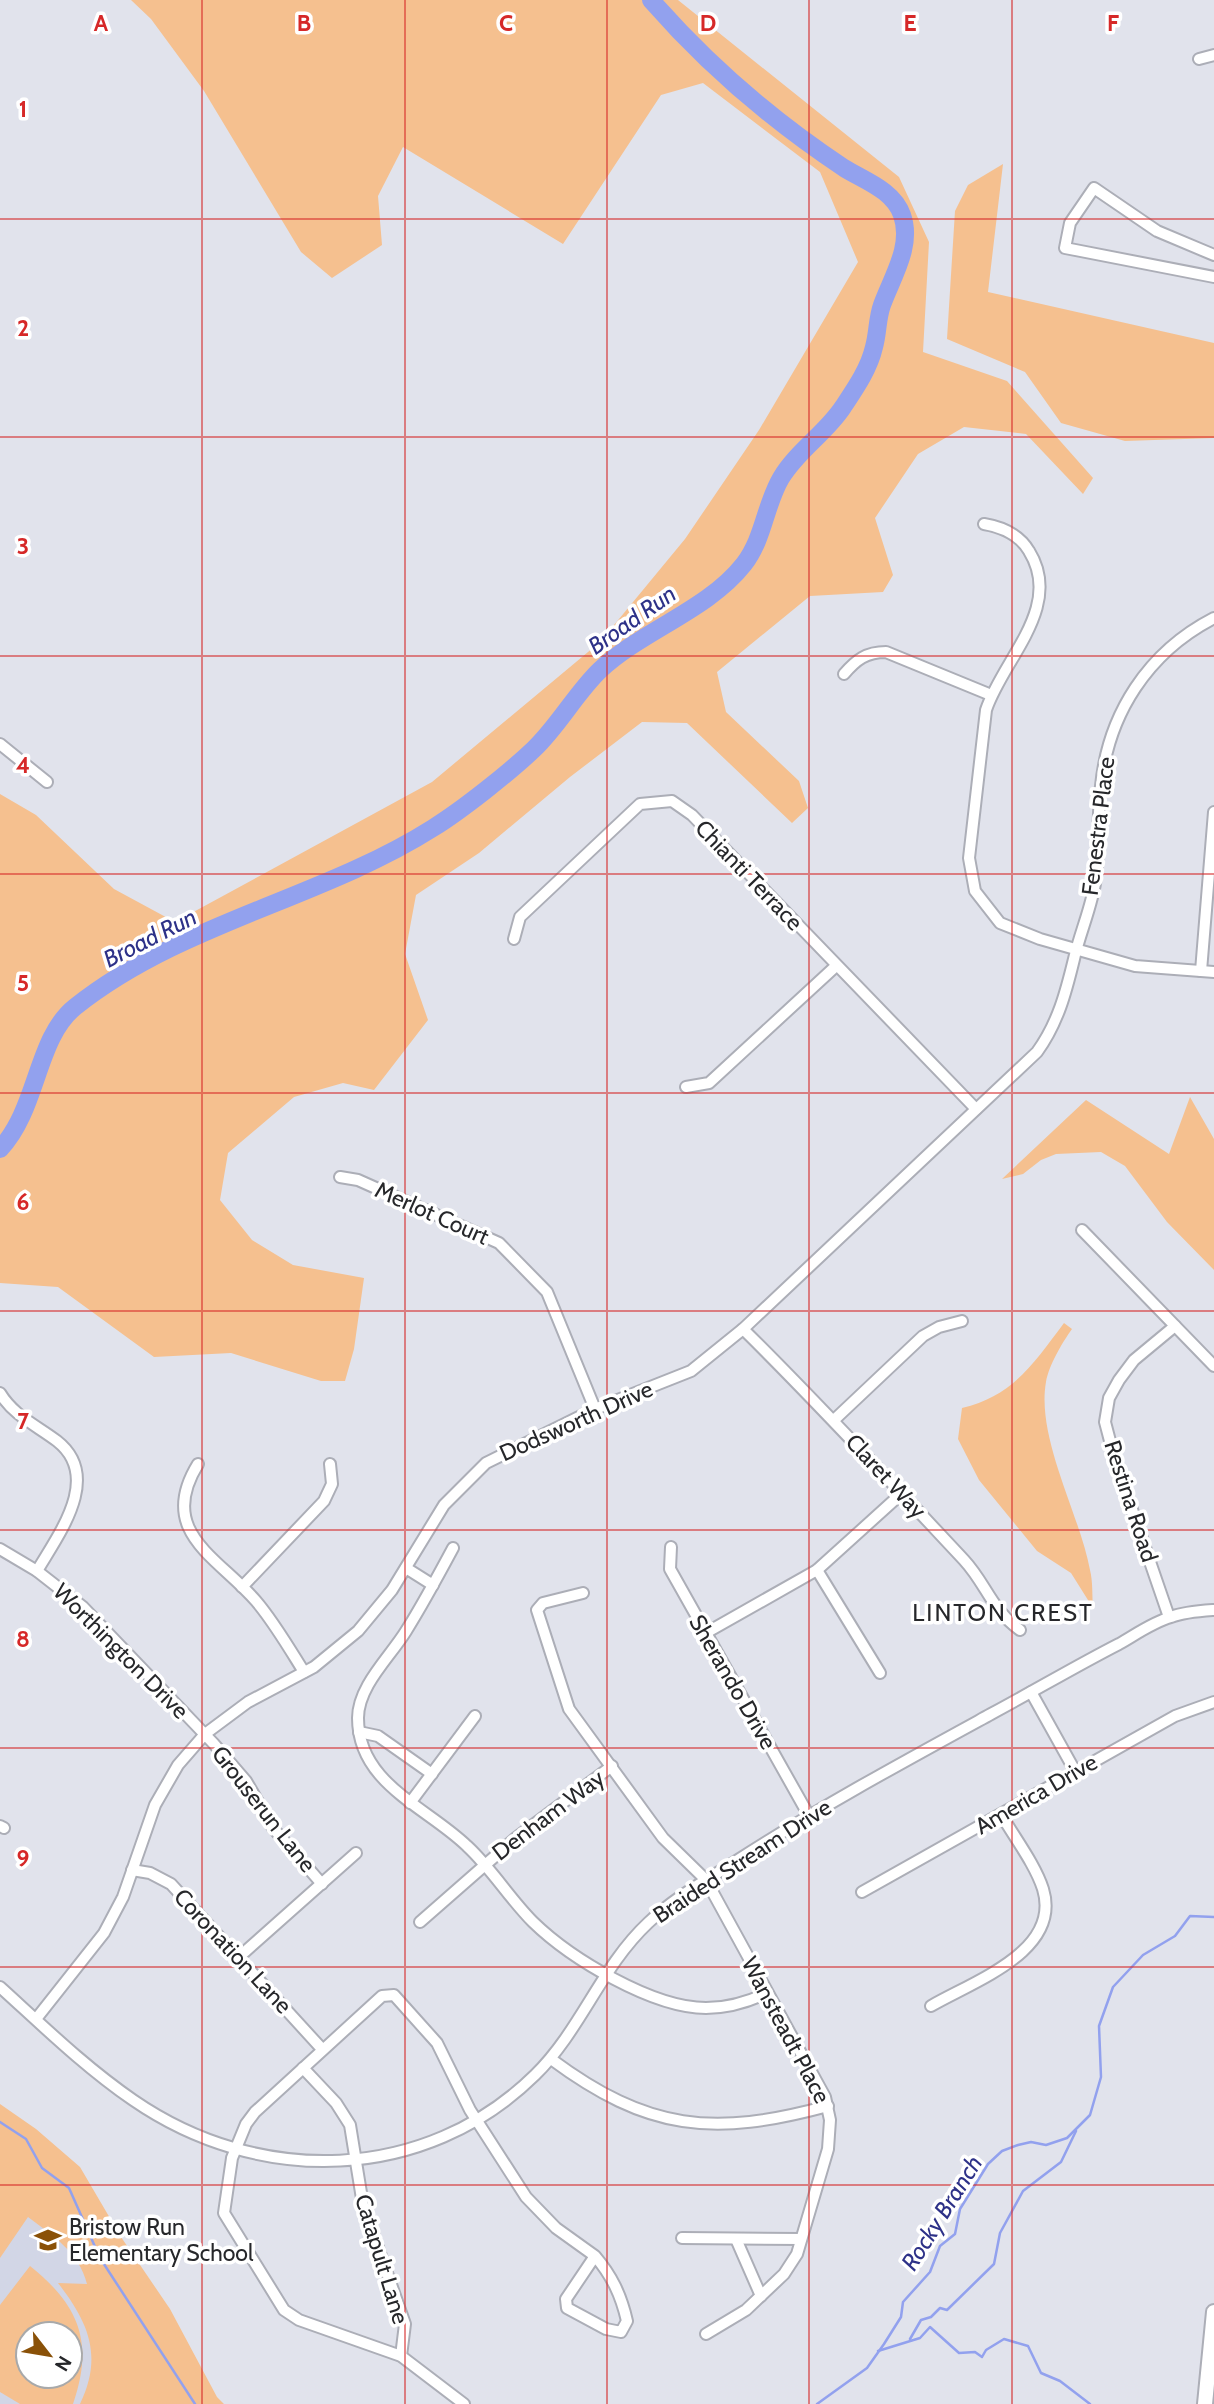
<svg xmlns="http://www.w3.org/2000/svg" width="1214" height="2404" viewBox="0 0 1214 2404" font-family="Cabin,sans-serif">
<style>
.built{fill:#d2d6e6;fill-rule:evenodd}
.green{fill:#f5c08f;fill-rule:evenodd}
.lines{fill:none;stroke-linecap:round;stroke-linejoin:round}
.stream{stroke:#92a1ee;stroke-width:2.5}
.river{stroke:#92a1ee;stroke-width:18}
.minor-casing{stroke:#acaeb7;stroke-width:14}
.major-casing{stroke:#acaeb7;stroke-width:18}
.minor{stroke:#fff;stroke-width:10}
.major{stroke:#fff;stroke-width:14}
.grid{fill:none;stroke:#d62828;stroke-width:2;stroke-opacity:0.55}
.labels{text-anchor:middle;stroke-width:7;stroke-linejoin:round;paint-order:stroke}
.street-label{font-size:23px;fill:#26272a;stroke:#fff}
.poi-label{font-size:23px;fill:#26272a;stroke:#fff;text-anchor:start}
.water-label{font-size:24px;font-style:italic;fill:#2d3188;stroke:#fff}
.neighbourhood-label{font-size:24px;letter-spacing:2px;fill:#26272a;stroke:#fff}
.grid-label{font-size:23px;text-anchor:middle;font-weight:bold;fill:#d62828;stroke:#fff;stroke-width:7;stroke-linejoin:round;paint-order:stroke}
</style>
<rect width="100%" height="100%" fill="#e1e3ec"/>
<!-- built -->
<path class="built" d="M0,2133L123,2286L107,2404H0ZM28,2334H70V2376H28Z"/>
<!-- green -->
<g class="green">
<path d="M131,0H678L899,177L929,242L923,352L1007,381L1093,478L1083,494L1026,434L964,427L918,454L875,518L893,575L883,592L810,596L717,672L726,712L799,781L808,808L792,823L687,723L642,722L570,777L479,853L416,895L405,954L428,1020L374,1090L343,1083L294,1097L228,1153L220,1200L252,1240L293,1265L364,1278L354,1349L345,1381H321L231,1353L154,1357L58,1287L0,1283V794L36,815L114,889L175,922L432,782L600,642L685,539L759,430L858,262L820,172L703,83L661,95L563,244L403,147L378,196L382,245L332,278L301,252L204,91L151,19Z"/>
<path d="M1003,164L988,292L1214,343V438L1125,441L1061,423L1025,372L947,339L955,211L968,185Z"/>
<path d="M1190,1097L1214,1139V1270L1167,1222L1125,1166L1101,1152L1056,1154L1041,1160L1023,1174L1002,1179L1086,1100L1169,1154Z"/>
<path d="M1064,1323L1072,1329C1062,1343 1049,1365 1046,1382C1036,1438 1080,1515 1090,1570C1093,1582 1092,1595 1093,1608L1071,1573L1037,1551L979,1480L958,1439L962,1408C1013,1396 1034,1363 1064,1323Z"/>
<path d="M0,2104L36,2129L80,2167L121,2237L170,2309L217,2397L224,2404H80C103,2356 89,2323 58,2283L87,2284C79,2252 53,2236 28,2217L0,2258Z"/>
<path d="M30,2266C80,2306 94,2343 73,2404H20L0,2392V2305ZM28,2334H70V2376H28Z"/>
</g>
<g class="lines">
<!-- stream -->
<g class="stream">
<path d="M0,2122L26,2139L42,2168L69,2188L100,2258L195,2404"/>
<path d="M910,2339L921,2320L931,2317L940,2308L947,2310L994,2264L1000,2233L1023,2191L1061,2162L1076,2131"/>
<path d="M878,2351L920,2338L930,2327L959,2353L975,2352L982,2357L986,2350L1004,2339L1028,2346L1041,2373L1060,2381L1090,2404"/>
<path d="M817,2404L867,2368L884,2344L901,2317L903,2302L930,2272L940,2246L955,2234L960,2209L988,2164L1002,2151L1018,2145L1031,2142L1046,2145L1067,2138L1090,2115L1101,2077L1099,2026L1113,1987L1143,1955L1175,1936L1190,1916L1214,1917"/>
</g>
<!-- river -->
<path class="river" d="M0,1149C38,1109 36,1038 75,1007C180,923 321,899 433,828C462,810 510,772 534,749C559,725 576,693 600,670C643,630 708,610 744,564C764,538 765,505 781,478C797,451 826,433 843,407C855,389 869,369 874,347C878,333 877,319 882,305C892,277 913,246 902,215C893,190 865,181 844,168C773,121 707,64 651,0"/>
<defs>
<g id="minor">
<path d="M1199,59L1214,55"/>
<path d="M1214,255L1157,231L1094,188L1070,223L1065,248L1214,277"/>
<path d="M984,524C1002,527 1019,534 1029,551C1064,607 1003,659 986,710L969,858L975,891L1000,923L1040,939L1135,966L1214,972"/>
<path d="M844,674C856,660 866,652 886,652L991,695"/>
<path d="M0,744L47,782"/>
<path d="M514,939L520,917L640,804L672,801L692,815L976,1109"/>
<path d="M1201,971L1214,812"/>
<path d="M686,1087L709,1083L836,966"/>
<path d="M340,1177L358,1180L499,1243L547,1292L595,1409"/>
<path d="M1082,1230L1214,1366"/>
<path d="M743,1329C819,1404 891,1482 964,1560C987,1585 990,1608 1020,1630"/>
<path d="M0,1393C14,1416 36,1425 57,1441C103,1477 58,1535 37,1571"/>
<path d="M834,1420L923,1336L939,1327L962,1321"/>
<path d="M198,1464C156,1532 218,1557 256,1601C274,1622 289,1648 304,1672"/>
<path d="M671,1547L670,1569L808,1814"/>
<path d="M453,1548C438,1576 423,1604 406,1631C390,1657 358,1686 358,1718C358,1784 427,1807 467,1846C492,1869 509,1898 533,1922C571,1959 653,2008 706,2008C728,2008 748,2002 767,1993"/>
<path d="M0,1549L37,1571L83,1607L214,1744L246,1781L273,1828L322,1884"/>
<path d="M406,1568L433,1585"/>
<path d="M817,1570L880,1673"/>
<path d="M242,1587L324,1501L332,1484L330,1464"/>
<path d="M583,1593L543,1603L537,1610L569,1709L663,1838L706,1880L825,2097L830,2120L828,2149L797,2254L784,2274L746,2310L706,2334"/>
<path d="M1169,1617L1115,1460L1105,1422L1109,1398L1119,1380L1134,1360L1175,1326"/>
<path d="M704,1634L817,1570L901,1494"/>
<path d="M1031,1692L1075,1771"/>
<path d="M359,1732L378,1736L432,1774"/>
<path d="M410,1803L475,1716"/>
<path d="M0,1826L4,1828"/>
<path d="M132,1870L150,1873L171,1884L322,2049"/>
<path d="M862,1892L1175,1716L1214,1702"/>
<path d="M420,1922L517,1837L612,1766"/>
<path d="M239,1957L356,1853"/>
<path d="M0,1987C43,2026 85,2067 133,2100C259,2187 425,2183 535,2075C581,2030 601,1967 648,1923C675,1897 707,1880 738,1860C820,1807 905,1761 991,1714C1034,1691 1076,1666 1119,1644C1135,1635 1153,1622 1171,1617C1184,1612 1200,1611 1214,1610"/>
<path d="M931,2006C974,1981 1062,1951 1043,1889C1035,1864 1014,1837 1001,1814"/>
<path d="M36,2019L104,1933L123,1897L155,1805L178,1765L205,1734L248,1702L314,1667L358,1631L392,1590L444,1505L486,1463L595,1409L691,1371L743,1329L1037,1052C1058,1023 1066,992 1074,959C1080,932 1093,904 1096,877C1100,847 1097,816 1101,786C1108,714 1148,652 1214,618"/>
<path d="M551,2059C648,2131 713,2137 828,2106"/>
<path d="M303,2068L336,2103L350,2125L363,2205L405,2324L401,2356"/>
<path d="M682,2238L801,2239"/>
<path d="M736,2239L761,2296"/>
<path d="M464,2404L401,2356L299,2320L284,2310L224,2213L232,2158L246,2124L255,2112L382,1996L394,1995L437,2043L470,2110L526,2197L556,2228L595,2256L566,2299L567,2308L606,2329L621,2332L627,2321C621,2295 612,2276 595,2256"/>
</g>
<path id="major" d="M1205,2404L1214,2312"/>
</defs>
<!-- minor casing -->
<use href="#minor" class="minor-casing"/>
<!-- major casing -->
<use href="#major" class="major-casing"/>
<!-- minor -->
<use href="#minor" class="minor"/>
<!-- major -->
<use href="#major" class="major"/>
</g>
<!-- grid -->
<path class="grid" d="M202,0V2404M405,0V2404M607,0V2404M809,0V2404M1012,0V2404M0,219H1214M0,437H1214M0,656H1214M0,874H1214M0,1093H1214M0,1311H1214M0,1530H1214M0,1748H1214M0,1967H1214M0,2185H1214"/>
<!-- icons -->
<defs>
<symbol id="school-bare" viewBox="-9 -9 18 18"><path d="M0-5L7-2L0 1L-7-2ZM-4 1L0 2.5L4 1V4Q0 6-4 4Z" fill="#8a5108" stroke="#fff" stroke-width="2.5" paint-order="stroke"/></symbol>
</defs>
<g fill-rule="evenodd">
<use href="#school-bare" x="29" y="2221" width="38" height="38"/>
</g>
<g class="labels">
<!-- street labels -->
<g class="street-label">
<text transform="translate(1098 826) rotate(-83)" y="8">Fenestra Place</text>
<text transform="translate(749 875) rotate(46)" y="8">Chianti Terrace</text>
<text transform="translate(432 1213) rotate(24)" y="8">Merlot Court</text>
<text transform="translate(576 1421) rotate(-24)" y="8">Dodsworth Drive</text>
<text transform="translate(886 1476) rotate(47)" y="8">Claret Way</text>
<text transform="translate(1131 1501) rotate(72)" y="8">Restina Road</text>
<text transform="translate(121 1651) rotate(45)" y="8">Worthington Drive</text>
<text transform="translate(733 1682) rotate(60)" y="8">Sherando Drive</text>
<text transform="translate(1036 1794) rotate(-30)" y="8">America Drive</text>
<text transform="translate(264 1809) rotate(52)" y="8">Grouserun Lane</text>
<text transform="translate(548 1815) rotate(-37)" y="8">Denham Way</text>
<text transform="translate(742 1861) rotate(-33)" y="8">Braided Stream Drive</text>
<text transform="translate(233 1951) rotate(47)" y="8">Coronation Lane</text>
<text transform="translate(786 2030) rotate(62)" y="8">Wansteadt Place</text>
<text transform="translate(382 2259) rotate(73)" y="8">Catapult Lane</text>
</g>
<!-- poi labels -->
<g class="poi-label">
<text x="69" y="2235">Bristow Run<tspan x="69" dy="26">Elementary School</tspan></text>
</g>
<!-- water labels -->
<g class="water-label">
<text transform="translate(632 620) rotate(-35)" y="8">Broad Run</text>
<text transform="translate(150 938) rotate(-27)" y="8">Broad Run</text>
<text transform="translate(942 2213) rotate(-58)" y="8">Rocky Branch</text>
</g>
<!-- neighbourhood labels -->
<g class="neighbourhood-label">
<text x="1003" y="1621">LINTON CREST</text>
</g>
</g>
<g class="grid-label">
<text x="101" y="31">A</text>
<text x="304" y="31">B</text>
<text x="506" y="31">C</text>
<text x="708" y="31">D</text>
<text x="910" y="31">E</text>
<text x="1113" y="31">F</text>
<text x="23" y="117">1</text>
<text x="23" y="336">2</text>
<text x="23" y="554">3</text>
<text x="23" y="773">4</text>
<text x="23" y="991">5</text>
<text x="23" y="1210">6</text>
<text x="23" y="1429">7</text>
<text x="23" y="1647">8</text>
<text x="23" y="1866">9</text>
</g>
<!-- north arrow -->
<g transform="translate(49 2355) rotate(121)"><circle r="33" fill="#ffffff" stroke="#a8a9aa" stroke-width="2"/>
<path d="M0-5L12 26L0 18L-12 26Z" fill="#8a5108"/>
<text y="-10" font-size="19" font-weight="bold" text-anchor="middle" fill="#26272a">N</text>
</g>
</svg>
